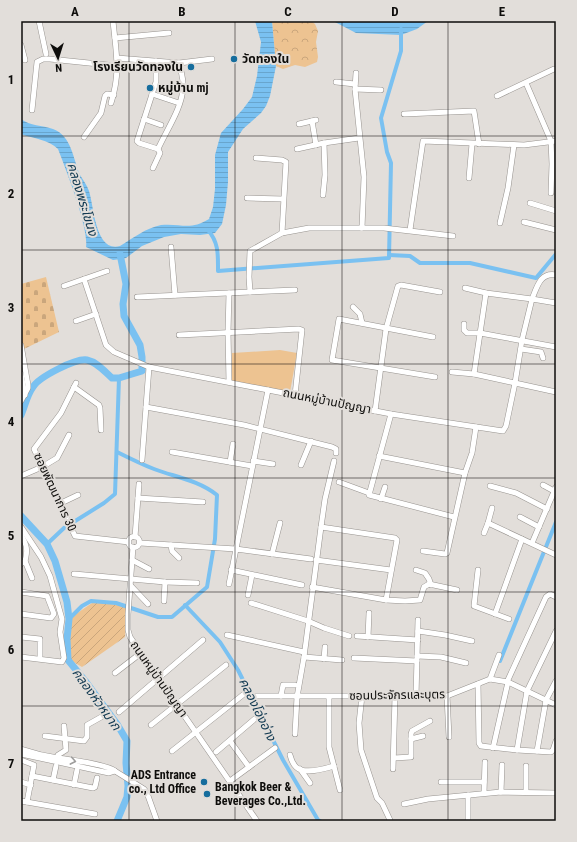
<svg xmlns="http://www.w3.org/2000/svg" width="577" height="842" viewBox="0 0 577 842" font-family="'Roboto Condensed','Noto Sans Thai',sans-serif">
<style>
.grass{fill:#edc391}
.forest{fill:url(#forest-crowns)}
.cemetery{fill:url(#cemetery-stones)}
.garden{fill:url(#garden-furrows)}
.water{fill:url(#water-rules)}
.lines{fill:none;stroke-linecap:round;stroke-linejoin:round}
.canal{stroke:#7ac1f1;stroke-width:4}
.river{stroke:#7ac1f1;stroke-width:7}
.minor-casing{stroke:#97938f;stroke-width:6}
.minor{stroke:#fff;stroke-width:5}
.oneway{stroke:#9f9e9d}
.grid{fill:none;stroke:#0e0d0b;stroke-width:1;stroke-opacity:0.55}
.poi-dot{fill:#166d9d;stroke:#e2deda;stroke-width:1.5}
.labels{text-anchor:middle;stroke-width:4;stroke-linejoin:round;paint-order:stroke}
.poi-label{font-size:12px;font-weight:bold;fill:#0e0d0b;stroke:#e2deda;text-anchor:start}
.street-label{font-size:12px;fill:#0e0d0b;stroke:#e2deda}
.water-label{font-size:13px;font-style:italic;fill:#113951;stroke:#e2deda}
.neatline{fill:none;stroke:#0e0d0b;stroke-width:1.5}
.grid-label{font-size:13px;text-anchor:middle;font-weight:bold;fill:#0e0d0b}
</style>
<defs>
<pattern id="forest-crowns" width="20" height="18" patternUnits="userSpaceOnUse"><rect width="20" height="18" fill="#edc391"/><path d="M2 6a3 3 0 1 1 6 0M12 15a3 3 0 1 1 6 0" fill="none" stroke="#caa67c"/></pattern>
<pattern id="cemetery-stones" width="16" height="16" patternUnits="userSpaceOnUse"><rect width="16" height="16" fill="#edc391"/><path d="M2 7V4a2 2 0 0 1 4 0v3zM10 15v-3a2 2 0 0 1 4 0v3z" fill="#caa67c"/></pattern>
<pattern id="garden-furrows" width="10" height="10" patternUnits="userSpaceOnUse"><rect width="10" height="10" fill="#edc391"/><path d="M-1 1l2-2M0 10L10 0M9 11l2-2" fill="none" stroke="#caa67c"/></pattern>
<pattern id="water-rules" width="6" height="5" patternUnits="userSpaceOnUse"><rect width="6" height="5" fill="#7ac1f1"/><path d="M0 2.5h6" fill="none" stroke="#68a5cd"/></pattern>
</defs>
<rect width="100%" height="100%" fill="#e2deda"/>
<!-- grass -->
<path class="grass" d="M280,350L297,353L290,392L232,381V353Z"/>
<!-- forest -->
<path class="forest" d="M272,21H311L315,24L318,31L316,42L318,57L317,62L305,67L295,65L283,69L276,66Z"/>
<!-- cemetery -->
<path class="cemetery" d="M46,277L59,332L24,349L21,341V284Z"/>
<!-- garden -->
<path class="garden" d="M95,601L127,607L125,637L82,667L70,660L67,639L70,618Z"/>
<!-- water -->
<g class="water">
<path d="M255,21H272L276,66L270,96L266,106L261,113L243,129L228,152V182L226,205L222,224L215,233L200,235L181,234L164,237L142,246L126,258L121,259L113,260L86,247C89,228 66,170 58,149C48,139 34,139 21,134V119C30,126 42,125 53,129C72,136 73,159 80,175C83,180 87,185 89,191C94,206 95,253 120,246C133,238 146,228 161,225C181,223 190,231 209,219L213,207L215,189V155L221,133L243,109L252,97L257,76L261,42Z"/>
<path d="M333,21H428L417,29L401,35L356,33Z"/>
</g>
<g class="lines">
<!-- canal -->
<g class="canal">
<path d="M208,230C219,243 218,255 218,271L389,258L391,163L387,152L381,118L401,51V29"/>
<path d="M389,255L410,256L420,263H470L536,278L556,254"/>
<path d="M47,544L64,528L104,503L115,494L119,378"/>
<path d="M185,605L220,642L238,670L283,760L318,820L320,821"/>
<path d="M69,619L82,606L91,601L116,603L158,617H172L207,587L215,539L217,495C198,480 175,477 154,469C141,464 129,458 117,452"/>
<path d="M500,661L556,522"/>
</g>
<!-- river -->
<g class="river">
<path d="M21,415C25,406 27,395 33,387C39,377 76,358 87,360C97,362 105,372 112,378H119L142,371V357L140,345L124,316L123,304L126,284L120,254"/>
<path d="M21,516L47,544L55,561L67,602L69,619L67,639L68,660L86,682L117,724L127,741L126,763L128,786L127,797L117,821"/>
</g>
<defs>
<g id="minor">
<path d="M39,21L46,54"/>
<path d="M115,38L169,33"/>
<path d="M21,45L25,60"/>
<path d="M117,58L179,63C181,71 184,80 183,88C182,108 166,131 158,149L160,153L153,168"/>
<path d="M156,61V82L137,141L139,143L158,149"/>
<path d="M179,63L212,59"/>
<path d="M356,73L355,89L364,177L362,228"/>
<path d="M336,82L355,84"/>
<path d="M526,83L551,141L552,164L551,193"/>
<path d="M355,89L381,90"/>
<path d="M152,94L179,103"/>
<path d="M497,96L554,69"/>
<path d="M111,103C121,72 116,52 113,21"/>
<path d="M32,110L37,62L43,59H50L118,66"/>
<path d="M404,114L474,111L479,144"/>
<path d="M144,119L161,125"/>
<path d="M312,121L316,145"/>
<path d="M299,124L316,120"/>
<path d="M84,137L101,113L105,96L107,94L114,95"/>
<path d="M297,149L324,143L359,138"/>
<path d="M256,158L282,160L286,162L282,233"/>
<path d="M469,178L472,144"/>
<path d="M323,195L325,175L324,143"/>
<path d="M247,198L283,199"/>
<path d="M530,203L556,211"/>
<path d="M524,222L556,230"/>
<path d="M500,223L508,188L514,145"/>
<path d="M410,230L423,141L524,145L556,141"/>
<path d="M171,247L175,295"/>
<path d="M84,279L106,345L114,352L149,367L268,390"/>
<path d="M64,286L107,271"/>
<path d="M465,288L486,293L532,299C537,287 540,272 556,275"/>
<path d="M250,292L249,277L250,251L282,233L309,228H384L453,236"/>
<path d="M229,293L228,332L229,382"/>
<path d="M137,297L295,290"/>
<path d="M353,307L360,314L362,323"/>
<path d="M76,321L96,314"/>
<path d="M464,324V330L467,333H480L556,347"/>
<path d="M179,335L299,329L302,330L295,395"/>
<path d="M433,337L339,319L332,360L435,377"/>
<path d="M21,345L28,385V388L21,401"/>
<path d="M521,349L541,352L543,358"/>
<path d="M452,372L474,374L515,383L522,340L532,299L556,303"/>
<path d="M21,374L25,395"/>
<path d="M474,374L486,293"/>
<path d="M76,383L61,413L34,449L75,536L129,542"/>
<path d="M74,387L99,405L100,408L101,430"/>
<path d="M146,407L244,425L332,447L336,449V453"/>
<path d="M375,411L386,329L398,286L401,285L440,292"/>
<path d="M391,414L369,495L454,517"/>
<path d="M172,452L252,466"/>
<path d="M379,456L465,473"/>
<path d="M142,460L149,367"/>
<path d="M253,461L273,464"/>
<path d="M230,462L233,444"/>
<path d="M301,465L311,441"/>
<path d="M21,476L42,467L57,458L69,435"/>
<path d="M339,482L369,493"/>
<path d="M543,485L554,491"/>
<path d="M490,486L516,493L547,509"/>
<path d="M138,498L203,502"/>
<path d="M381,499L385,487"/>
<path d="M59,504L78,495"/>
<path d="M520,517L539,527"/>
<path d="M488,523L492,508"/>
<path d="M21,527L41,557L50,576L62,619L60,632L64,658L62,662L21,657"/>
<path d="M321,527L395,538L397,540L386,600"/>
<path d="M484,533L488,523L556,555"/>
<path d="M21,535C27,545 28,550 25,561L21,564"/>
<circle cx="134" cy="542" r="5.5"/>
<path d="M135,537L139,484"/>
<path d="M140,543L236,549L268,390L391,414L503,431L506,426L515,383L556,392"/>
<path d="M532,543L556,487"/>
<path d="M171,545L172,551L179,558"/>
<path d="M133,547L128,614V630L130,637L257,821"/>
<path d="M423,551L445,554L447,553L465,473L472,453L476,427"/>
<path d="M272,554L280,523"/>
<path d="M132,560L149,569"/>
<path d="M316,560L391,570"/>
<path d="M25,561L32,578"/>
<path d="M231,570L302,585"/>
<path d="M416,570L425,573L429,579L431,585"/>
<path d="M478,570L474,606L509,619"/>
<path d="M74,574L165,582L197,583"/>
<path d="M229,584L236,549L311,559"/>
<path d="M131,586L148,604"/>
<path d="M312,587L386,600L405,601L420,600L424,587L429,584L457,590"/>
<path d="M21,592L47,596L54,614L51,618L21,614"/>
<path d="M248,595L252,575"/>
<path d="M164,601L165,582"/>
<path d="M251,603L308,621L324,628L349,636"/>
<path d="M495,614L522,539"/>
<path d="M418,631L445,635L472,641"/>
<path d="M227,635L304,652"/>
<path d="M357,636L418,640"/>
<path d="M21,637L40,639V656"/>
<path d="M368,637L369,613"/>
<path d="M417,656L441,657L466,663"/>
<path d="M304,657L342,660"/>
<path d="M354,658L417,661"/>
<path d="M324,659L325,647"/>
<path d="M115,673L141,653"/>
<path d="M490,679L499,655"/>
<path d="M507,682L546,597L550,594L556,597"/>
<path d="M478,684L479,743L481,746L517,750L551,752L553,750L556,741"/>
<path d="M254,696H447L490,679L508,682L556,705"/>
<path d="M281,696L283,685H295"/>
<path d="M362,696L359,723L361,750L377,798L382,803L390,820"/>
<path d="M416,696L418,620"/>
<path d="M447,696L449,737"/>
<path d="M329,697V747L340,790"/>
<path d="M119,712L203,640"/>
<path d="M151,725L226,665"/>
<path d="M295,734L297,697L304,657L321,527L325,499L334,461"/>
<path d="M45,736L84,741L87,737V725L103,716"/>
<path d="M411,739L423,736"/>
<path d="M230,741L249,767"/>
<path d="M493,748L508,682"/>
<path d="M21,749C33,753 45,756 58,758C70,760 107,764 115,771L109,773L21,754"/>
<path d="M517,750L527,691L556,631"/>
<path d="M172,751L244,694"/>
<path d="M537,751L546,700L556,681"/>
<path d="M216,752L257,717"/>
<path d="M290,755C291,759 293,764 296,767C304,775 324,769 334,766"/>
<path d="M57,758L58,755L66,750L64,726"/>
<path d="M394,758L411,757V734L412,731L430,721"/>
<path d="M21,760L34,765L27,802"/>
<path d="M300,769L310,783"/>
<path d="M393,769L395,696"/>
<path d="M115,771L144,789L147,793L157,821"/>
<path d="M32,776L93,788L95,787L97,778"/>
<path d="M53,780L56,766"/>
<path d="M230,781L275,748"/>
<path d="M21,782L31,785"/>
<path d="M441,782H484"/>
<path d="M74,785L77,770"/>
<path d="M501,792L502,765"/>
<path d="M526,792V766"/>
<path d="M484,793L485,762"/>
<path d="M468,795V821"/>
<path d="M21,801L95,814"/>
<path d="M404,804L428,799L501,792L556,793"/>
</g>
</defs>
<!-- minor casing -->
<use href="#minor" class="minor-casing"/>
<!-- minor -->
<use href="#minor" class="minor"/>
</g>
<!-- one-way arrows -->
<defs><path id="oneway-chevron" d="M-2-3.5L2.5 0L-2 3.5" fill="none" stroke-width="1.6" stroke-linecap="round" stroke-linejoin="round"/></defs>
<use class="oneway" href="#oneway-chevron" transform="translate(73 761) rotate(11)"/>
<!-- grid -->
<path class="grid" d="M129,21V821M235,21V821M342,21V821M448,21V821M21,136H556M21,250H556M21,364H556M21,478H556M21,592H556M21,706H556"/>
<!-- markers -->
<g class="poi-dot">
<circle cx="234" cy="59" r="4"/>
<circle cx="191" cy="67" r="4"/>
<circle cx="150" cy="88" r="4"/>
<circle cx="204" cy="782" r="4"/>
<circle cx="207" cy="794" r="4"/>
</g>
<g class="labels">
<!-- poi labels -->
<g class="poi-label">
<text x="242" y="63">วัดทองใน</text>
<text x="183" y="71" text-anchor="end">โรงเรียนวัดทองใน</text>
<text x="158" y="92">หมู่บ้าน mj</text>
<text x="196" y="779" text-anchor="end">ADS Entrance<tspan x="196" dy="14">co., Ltd Office</tspan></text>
<text x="215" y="791">Bangkok Beer &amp;<tspan x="215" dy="14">Beverages Co.,Ltd.</tspan></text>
</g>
<!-- street labels -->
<g class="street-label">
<text transform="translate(327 401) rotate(11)" y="4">ถนนหมู่บ้านปัญญา</text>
<text transform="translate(55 492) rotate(65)" y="4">ซอยพัฒนาการ 30</text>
<text transform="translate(159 679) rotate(55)" y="4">ถนนหมู่บ้านปัญญา</text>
<text transform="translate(397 695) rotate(-1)" y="4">ซอนประจักรและบุตร</text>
</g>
<!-- water labels -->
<g class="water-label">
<text transform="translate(83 199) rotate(73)" y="5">คลองพระโขนง</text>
<text transform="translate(97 699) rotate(54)" y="5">คลองหัวหมาก</text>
<text transform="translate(258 709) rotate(64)" y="5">คลองโอ่งอ่าง</text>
</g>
</g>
<!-- border -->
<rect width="577" height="842" fill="none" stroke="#e2deda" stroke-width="44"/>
<!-- north arrow -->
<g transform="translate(58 58) rotate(176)" stroke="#e2deda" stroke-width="3" paint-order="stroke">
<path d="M0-3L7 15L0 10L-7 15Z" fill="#0e0d0b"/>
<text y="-6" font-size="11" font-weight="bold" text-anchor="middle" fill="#0e0d0b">N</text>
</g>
<rect x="22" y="22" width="533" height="798" class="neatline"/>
<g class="grid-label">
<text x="75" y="16">A</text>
<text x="182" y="16">B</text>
<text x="288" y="16">C</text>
<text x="395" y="16">D</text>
<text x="502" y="16">E</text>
<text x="11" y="84">1</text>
<text x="11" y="198">2</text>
<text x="11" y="312">3</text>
<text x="11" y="426">4</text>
<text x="11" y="540">5</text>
<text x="11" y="654">6</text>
<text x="11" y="768">7</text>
</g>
</svg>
